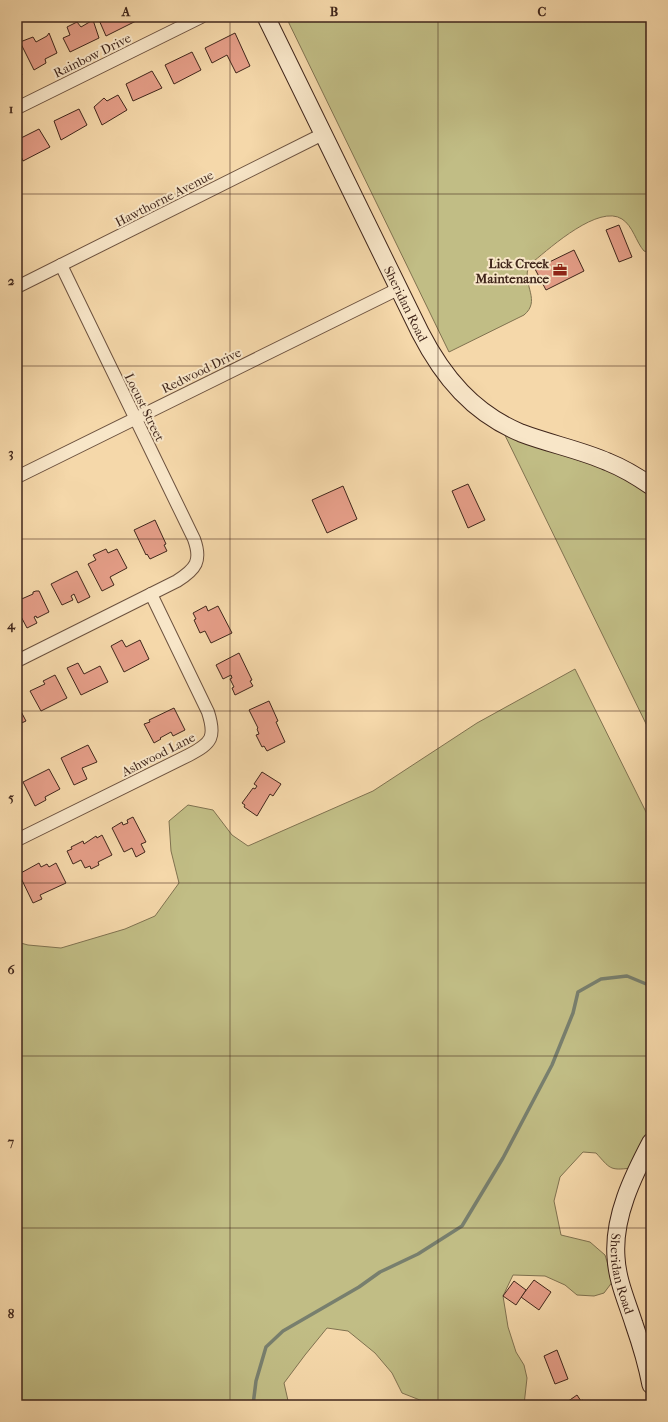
<svg xmlns="http://www.w3.org/2000/svg" width="668" height="1422" viewBox="0 0 668 1422" font-family="'IM FELL French Canon',serif">
<style>
.green{fill:#c1bd85;stroke:#807250}
.lines{fill:none;stroke-linecap:round;stroke-linejoin:round}
.stream{stroke:#787f6e;stroke-width:3.5}
.building{fill:#e59e88;stroke:#40261b}
.street-casing{stroke:#6d523f;stroke-width:14}
.secondary-casing{stroke:#40261b;stroke-width:19}
.street{stroke:#f8e6c8;stroke-width:12}
.secondary{stroke:#f8e6c8;stroke-width:17}
.grid{fill:none;stroke:#40261b;stroke-width:1;stroke-opacity:0.55}
.labels{text-anchor:middle;stroke-width:4;stroke-linejoin:round;paint-order:stroke}
.street-label{font-size:13px;fill:#40261b;stroke:#f8e6c8}
.poi-label{font-size:13px;font-weight:bold;fill:#40261b;stroke:#f8e6c8;text-anchor:end}
.neatline{fill:none;stroke:#40261b;stroke-width:1.5}
.grid-label{font-size:13px;text-anchor:middle;font-weight:bold;fill:#40261b}
</style>
<rect width="100%" height="100%" fill="#f5d8aa"/>
<filter id="stains"><feTurbulence type="fractalNoise" baseFrequency=".005" numOctaves="4"/><feColorMatrix values="0 0 0 0 .2 0 0 0 0 .09 0 0 0 0 .02 0 0 0 .5 -.17"/></filter>
<radialGradient id="worn" r=".72"><stop offset=".6" stop-color="#630" stop-opacity="0"/><stop offset="1" stop-color="#630" stop-opacity=".3"/></radialGradient>
<!-- green -->
<g class="green">
<path d="M286,17H651V253L644,251C636,242 633,226 622,219C599,204 551,247 534,261C532,263 529,266 528,269C523,285 541,301 524,315L449,352Z"/>
<path d="M498,421L651,489V734Z"/>
<path d="M575,669L651,822V1124L631,1168C609,1171 610,1168 596,1153L583,1152L560,1177L554,1201L561,1235L590,1242L605,1255L613,1281L604,1293L594,1296L577,1295L565,1285L545,1276L513,1275L503,1296L508,1327L516,1352L524,1365L527,1378L524,1405H427L425,1402L402,1393L392,1373L375,1353L348,1331L327,1328L305,1355L284,1383L289,1405H17V942L28,945L61,948L125,929L155,916L179,883L171,851L169,821L188,805L213,810L232,835L248,846L373,791L477,723Z"/>
</g>
<g class="lines">
<!-- stream -->
<path class="stream" d="M253,1405L256,1381L266,1347L283,1331L359,1287L380,1272L418,1254L462,1226L503,1158L552,1065L573,1013L578,992L601,979L627,976L651,986"/>
</g>
<!-- building -->
<g class="building">
<path d="M105,17H136L138,20L106,36L99,20Z"/>
<path d="M93,20L99,38L70,52L63,38L70,35L67,27L77,22L81,27Z"/>
<path d="M49,33L57,53L45,59L46,63L34,70L20,42L33,37L36,42L47,36Z"/>
<path d="M235,33L250,66L236,73L227,55L212,63L205,48Z"/>
<path d="M192,52L201,70L174,84L165,65Z"/>
<path d="M17,66L22,75L17,77Z"/>
<path d="M152,71L162,88L133,101L126,84Z"/>
<path d="M118,95L127,110L102,125L94,107L104,98L107,101Z"/>
<path d="M79,109L87,125L61,140L54,121Z"/>
<path d="M39,129L50,147L23,161L17,147V140Z"/>
<path d="M619,225L632,257L619,262L606,230Z"/>
<path d="M574,250L584,271L546,290L535,269Z"/>
<path d="M468,484L485,520L468,528L452,491Z"/>
<path d="M343,486L357,519L327,533L312,500Z"/>
<path d="M155,520L166,544L164,545L167,551L150,559L147,554L146,555L134,530Z"/>
<path d="M106,549L108,553L117,549L127,568L110,577L114,585L102,591L88,564L96,560L93,555Z"/>
<path d="M77,571L90,597L78,603L74,594L71,596L73,600L62,605L51,584Z"/>
<path d="M36,591H39L49,612L37,618L36,616L34,617L37,623L27,628L17,609V601L33,594V592Z"/>
<path d="M206,606L208,611L218,606L232,633L211,643L205,631L200,633L194,620L196,619L193,613Z"/>
<path d="M122,640L126,647L140,640L149,659L124,672L111,646Z"/>
<path d="M239,653L252,680L250,681L253,686L235,695L232,688L234,687L230,679L232,678L231,675L223,679L216,665Z"/>
<path d="M78,663L84,674L100,666L108,682L81,695L67,668Z"/>
<path d="M55,675L67,698L41,711L30,691L45,684L43,681Z"/>
<path d="M269,701L278,721L276,722L285,742L267,751L264,746L262,747L256,735L259,734L257,729L258,728L249,710Z"/>
<path d="M17,704L26,721L17,725Z"/>
<path d="M174,708L185,730L173,736L171,732L160,738L161,739L154,743L144,724L150,722L149,720Z"/>
<path d="M88,745L97,762L82,768L87,779L74,785L61,758Z"/>
<path d="M49,769L60,789L45,797L46,800L35,806L23,782Z"/>
<path d="M262,772L281,784L273,796L270,794L257,816L244,807L245,805L242,803L253,788L255,789L257,786L254,784Z"/>
<path d="M133,817L146,842L141,844L145,852L136,857L132,848L124,852L112,828L122,822L123,825L128,823L127,820Z"/>
<path d="M102,835L112,855L98,862L99,865L91,869L90,866L85,868L81,860L73,864L67,851L72,849L71,847L83,841L84,844L96,836L97,838Z"/>
<path d="M39,863L41,867L47,864L49,867L56,863L66,883L40,895L42,899L33,903L19,874Z"/>
<path d="M534,1280L551,1292L539,1310L521,1297Z"/>
<path d="M514,1281L526,1290L516,1305L503,1296Z"/>
<path d="M557,1350L568,1379L555,1384L544,1356Z"/>
<path d="M577,1395L581,1401L583,1400L586,1405H565L564,1404Z"/>
</g>
<g class="lines">
<defs>
<g id="street">
<path d="M17,108L201,17"/>
<path d="M17,287L323,134"/>
<path d="M17,477L398,289"/>
<path d="M17,661L177,581C196,569 202,561 194,539L61,265"/>
<path d="M17,840L189,755C212,743 216,737 208,712L151,594"/>
</g>
<g id="secondary">
<path id="s1" d="M266,17L420,332C443,377 473,413 521,433C550,444 581,450 608,462C623,468 638,477 651,486"/>
<path id="s2" d="M651,1142C633,1176 613,1217 616,1257C617,1280 627,1302 634,1324C641,1344 647,1364 651,1385"/>
</g>
</defs>
<!-- street casing -->
<use href="#street" class="street-casing"/>
<!-- secondary casing -->
<use href="#secondary" class="secondary-casing"/>
<!-- street -->
<use href="#street" class="street"/>
<!-- secondary -->
<use href="#secondary" class="secondary"/>
</g>
<!-- grid -->
<path class="grid" d="M230,17V1405M438,17V1405M17,194H651M17,366H651M17,539H651M17,711H651M17,883H651M17,1056H651M17,1228H651"/>
<!-- icons -->
<defs>
<symbol id="office-bare" viewBox="-9 -9 18 18"><path d="M-6-3h4V-5.5h4V-3h4V5H-6ZM-1-4.5V-3h2v-1.5ZM-6 0V1H6V0Z" fill="#8f2418" stroke="#f8e6c8" stroke-width="2.5" paint-order="stroke"/></symbol>
</defs>
<g fill-rule="evenodd">
<use href="#office-bare" x="550" y="260" width="20" height="20"/>
</g>
<g class="labels">
<!-- street labels -->
<g class="street-label">
<text transform="translate(92 55) rotate(-26)" y="5">Rainbow Drive</text>
<text transform="translate(164 198) rotate(-27)" y="5">Hawthorne Avenue</text>
<text dy="5" stroke="none"><textPath href="#s1" startOffset="319">Sheridan Road</textPath></text>
<text transform="translate(201 370) rotate(-26)" y="5">Redwood Drive</text>
<text transform="translate(145 407) rotate(64)" y="5">Locust Street</text>
<text transform="translate(158 754) rotate(-27)" y="5">Ashwood Lane</text>
<text dy="5" stroke="none"><textPath href="#s2" startOffset="139">Sheridan Road</textPath></text>
</g>
<!-- poi labels -->
<g class="poi-label">
<text x="549" y="268">Lick Creek<tspan x="549" dy="15">Maintenance</tspan></text>
</g>
</g>
<!-- margin -->
<rect width="668" height="1422" fill="none" stroke="#f5d8aa" stroke-width="44"/>
<rect x="22" y="22" width="624" height="1378" class="neatline"/>
<g class="grid-label">
<text x="126" y="16">A</text>
<text x="334" y="16">B</text>
<text x="542" y="16">C</text>
<text x="11" y="113">1</text>
<text x="11" y="285">2</text>
<text x="11" y="457">3</text>
<text x="11" y="629">4</text>
<text x="11" y="802">5</text>
<text x="11" y="974">6</text>
<text x="11" y="1146">7</text>
<text x="11" y="1318">8</text>
</g>
<rect width="100%" height="100%" filter="url(#stains)"/>
<rect width="100%" height="100%" fill="url(#worn)"/>
</svg>
